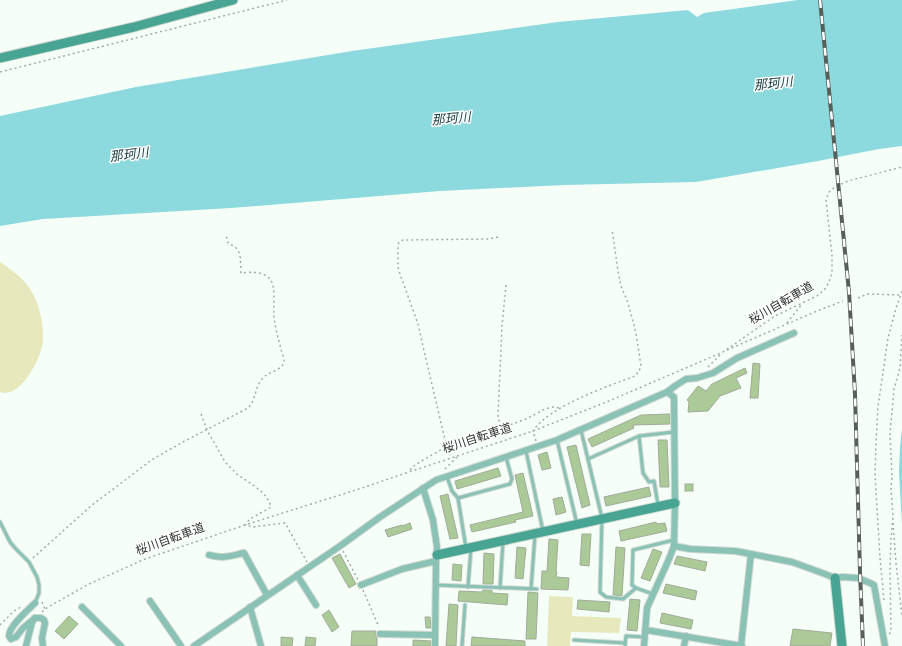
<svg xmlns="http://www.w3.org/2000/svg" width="902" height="646" viewBox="0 0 902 646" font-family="'Asap Condensed','Noto Sans JP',sans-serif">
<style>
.green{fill:#e7e9bd}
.water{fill:#8cdade}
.building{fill:#acca97;stroke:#a0ab99}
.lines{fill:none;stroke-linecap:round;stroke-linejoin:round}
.lane-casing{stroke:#d2dad4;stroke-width:5}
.street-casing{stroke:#d2dad4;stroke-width:8}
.secondary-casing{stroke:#d2dad4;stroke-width:11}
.path{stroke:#a4aca6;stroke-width:1.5;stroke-dasharray:2 3;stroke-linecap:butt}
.lane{stroke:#8ac2b5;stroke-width:3}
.street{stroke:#8ac2b5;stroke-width:6}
.secondary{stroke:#48a593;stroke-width:9}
.rail-casing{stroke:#575f59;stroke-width:4}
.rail{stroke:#fff;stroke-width:2.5;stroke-dasharray:8;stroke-linecap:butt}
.labels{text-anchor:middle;stroke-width:3;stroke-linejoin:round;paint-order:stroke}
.street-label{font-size:12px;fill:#2f3731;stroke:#fff}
.water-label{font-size:13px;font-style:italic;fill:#163c3e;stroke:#fff}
</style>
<rect width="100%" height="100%" fill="#f6fef8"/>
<!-- green -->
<g class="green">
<path d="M0,262C12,270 26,280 33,294C40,307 44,326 43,341C42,357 20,400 0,392Z"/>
<path d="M549,596L573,597L572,616L621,618L619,633L571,632L570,646H547Z"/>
</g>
<!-- water -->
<g class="water">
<path d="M798,0H902V146L879,149L818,161L696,182L564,185L440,191L231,208L43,219L0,226V116L136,87L352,51L558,22L688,10L697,17L704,13Z"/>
<path d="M902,429V525L899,472L900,447Z"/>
</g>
<!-- building -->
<g class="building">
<path d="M753,363L760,364L758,398H750Z"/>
<path d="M745,368L747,373L736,378L741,388L720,396L708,411L688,412L689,402L687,400L698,386L706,391L712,384Z"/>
<path d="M670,414V424L633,425L634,428L592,447L588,439L641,415Z"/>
<path d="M658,440H667L669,487H660Z"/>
<path d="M576,445L590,505L582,508L567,447Z"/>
<path d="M547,452L551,468L542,470L538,455Z"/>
<path d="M498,468L501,476L457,489L455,481Z"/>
<path d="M523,473L533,516L515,520L516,522L472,532L470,525L523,512L515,475Z"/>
<rect x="685" y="484" width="8" height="7"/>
<path d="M649,487L651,496L606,506L604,497Z"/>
<path d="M448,494L458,538L450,539L440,496Z"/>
<path d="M562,497L566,512L556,515L553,499Z"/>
<path d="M656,522L657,524L665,523L667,531L621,541L619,531Z"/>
<path d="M410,523L412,529L388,537L385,530L402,525V526Z"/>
<path d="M582,534H591L589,566L580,565Z"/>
<path d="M549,539L558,540L556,572H557L556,577L569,578L568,590L541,589L542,571H547Z"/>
<path d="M517,547L526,548L523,579L515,578Z"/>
<path d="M616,547L625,548L622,596L613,595Z"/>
<path d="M653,549L662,552L650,581L641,578Z"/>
<path d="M484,553L494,554L493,584H483Z"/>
<path d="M340,554L356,584L349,588L332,558Z"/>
<path d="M677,556L707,562L705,571L674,564Z"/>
<path d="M453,564L462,565L461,581L452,580Z"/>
<path d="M666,584L697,591L695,600L663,593Z"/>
<path d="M483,590H492V593L508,594L507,605L458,601L459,591L482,592Z"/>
<path d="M528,592L538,593L536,639H526Z"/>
<path d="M630,599L640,600L637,631L627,630Z"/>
<path d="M578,600L610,602L609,612L577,609Z"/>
<path d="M449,604L458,605L456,646H446Z"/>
<path d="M329,610L339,627L332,632L322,615Z"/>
<path d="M662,613L693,620L691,629L660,623Z"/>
<path d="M69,616L78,624L64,639L55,631Z"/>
<path d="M425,617H430L431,628H426Z"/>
<path d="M793,629L832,633L830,646H790Z"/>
<path d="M352,631H376V634L377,638V646H351Z"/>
<path d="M281,637L293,638L292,646H281Z"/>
<path d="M306,637L316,638L315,646H305Z"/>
<path d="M472,637L525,641V646H471Z"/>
<path d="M413,640L431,641V646H413Z"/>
</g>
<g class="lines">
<defs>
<g id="lane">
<path d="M581,430L602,518L600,592L606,597L623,599L636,588"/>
<path d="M639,436L643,473L649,482L654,481L658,505"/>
<path d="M557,440L577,524"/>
<path d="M526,451L543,531"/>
<path d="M588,459L639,436L674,432"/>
<path d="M447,477L452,491L458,498L466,548"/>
<path d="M458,498L510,484L512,479L506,457"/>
<path d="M0,522L10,542L16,549L29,562L37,577L39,585V593L35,603"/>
<path d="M435,585L537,589"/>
<path d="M468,587L471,548"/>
<path d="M500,588L503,542"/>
<path d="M531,589L535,535"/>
<path d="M653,594L636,588L632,585L633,550L674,540"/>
<path d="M574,640L625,643"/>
<path d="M462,646L465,605"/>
<path d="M625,646L626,636L645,637"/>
</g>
<g id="street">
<path d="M667,392L675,386L686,379L697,378L713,373L737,358L794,333"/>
<path d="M423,488L433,520L437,547L436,561L435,646"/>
<path d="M674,546L690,549L735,551L751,554L792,562L825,574L835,578L842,577L858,578L870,583L874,585L885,646"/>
<path d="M209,555C223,559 230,556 244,553L267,595"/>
<path d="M297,575L316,605"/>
<path d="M361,585L402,569L436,561"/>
<path d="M150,601L181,646"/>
<path d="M35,603C28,610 9,626 9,636L11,639L16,637L23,628L35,618"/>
<path d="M82,607L121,646"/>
<path d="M250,607L261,646"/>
<path d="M35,618H41L44,620L45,623L42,638L43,646"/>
<path d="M646,630L742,646"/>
<path d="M380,634L435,635"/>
<path d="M26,646L32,622L34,619"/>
<path d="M194,646L340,546L380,517L436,480L557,440L667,392L674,397L675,503L674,546L669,559L647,608L644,646"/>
<path d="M684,646L686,636"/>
<path d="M741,646L751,554"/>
</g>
<g id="secondary">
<path d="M0,58L134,27L233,0"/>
<path d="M437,555L675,503"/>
<path d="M835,578L842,646"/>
</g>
</defs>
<!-- lane casing -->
<use href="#lane" class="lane-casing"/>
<!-- street casing -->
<use href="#street" class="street-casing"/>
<!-- secondary casing -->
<use href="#secondary" class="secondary-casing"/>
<!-- path -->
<g class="path">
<path d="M0,72L287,0"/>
<path d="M498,237L489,239L403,240L399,242L398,245V267L400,274L418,324L422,342L445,440C447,444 449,445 454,444L504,426"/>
<path d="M506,285L502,326L498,415C498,420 500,423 504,426L510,425L526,419L545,409L553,407L560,408"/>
<path d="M858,298L867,294L900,295"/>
<path d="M787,323L802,304"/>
<path d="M727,350L817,311L843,301"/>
<path d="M708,367L722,353"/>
<path d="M201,414L207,430L225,462L238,475L256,487L264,494L269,501L271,507L250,519L245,525L253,527L285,523L307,562"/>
<path d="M536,441L533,431C548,407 608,386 635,376L639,371L641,366L636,333L628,303L621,286L618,271L612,229"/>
<path d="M445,469L458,456"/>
<path d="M410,470L415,465L449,445"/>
<path d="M893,523L896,563L902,617"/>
<path d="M343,551L358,580"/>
<path d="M33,558L92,505L153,459L183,442L248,408C257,399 254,385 265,376C271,371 283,370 284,361C284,358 282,353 281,349C278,338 275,327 274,316C273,306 276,286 270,279C263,271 250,272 241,273C240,266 242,255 237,249C232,243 225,246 227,234"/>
<path d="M363,590L379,627"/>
<path d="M884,600L880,558L875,474L876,443L878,407L888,338L896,308L902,291"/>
<path d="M42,602L45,609"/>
<path d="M42,612L45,609L87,585L145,559L245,525L362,488L403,474L533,431L609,401L723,352L775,316L817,296L826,288L829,282L832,273V255L826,200L829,192L835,187L848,181L902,167"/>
<path d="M0,625L14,611L21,607"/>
<path d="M889,634L891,632L890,571L891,538L893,517L891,489L892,477L890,434L894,389L900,368L902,335"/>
</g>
<!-- lane -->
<use href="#lane" class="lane"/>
<!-- street -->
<use href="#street" class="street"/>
<!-- secondary -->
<use href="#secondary" class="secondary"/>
<defs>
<path id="rail" d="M820,0L849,292L855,394L860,572L863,646"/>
</defs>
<!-- rail casing -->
<use href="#rail" class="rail-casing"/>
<!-- rail -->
<use href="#rail" class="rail"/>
</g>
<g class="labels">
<!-- street labels -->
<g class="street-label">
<text transform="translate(781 303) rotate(-30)" y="4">桜川自転車道</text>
<text transform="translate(477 438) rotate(-18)" y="4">桜川自転車道</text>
<text transform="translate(170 539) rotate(-20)" y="4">桜川自転車道</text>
</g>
<!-- water labels -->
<g class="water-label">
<text transform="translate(773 83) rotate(-6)" y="5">那珂川</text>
<text transform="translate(451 118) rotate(-5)" y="5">那珂川</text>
<text transform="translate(129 154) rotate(-7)" y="5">那珂川</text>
</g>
</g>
</svg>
